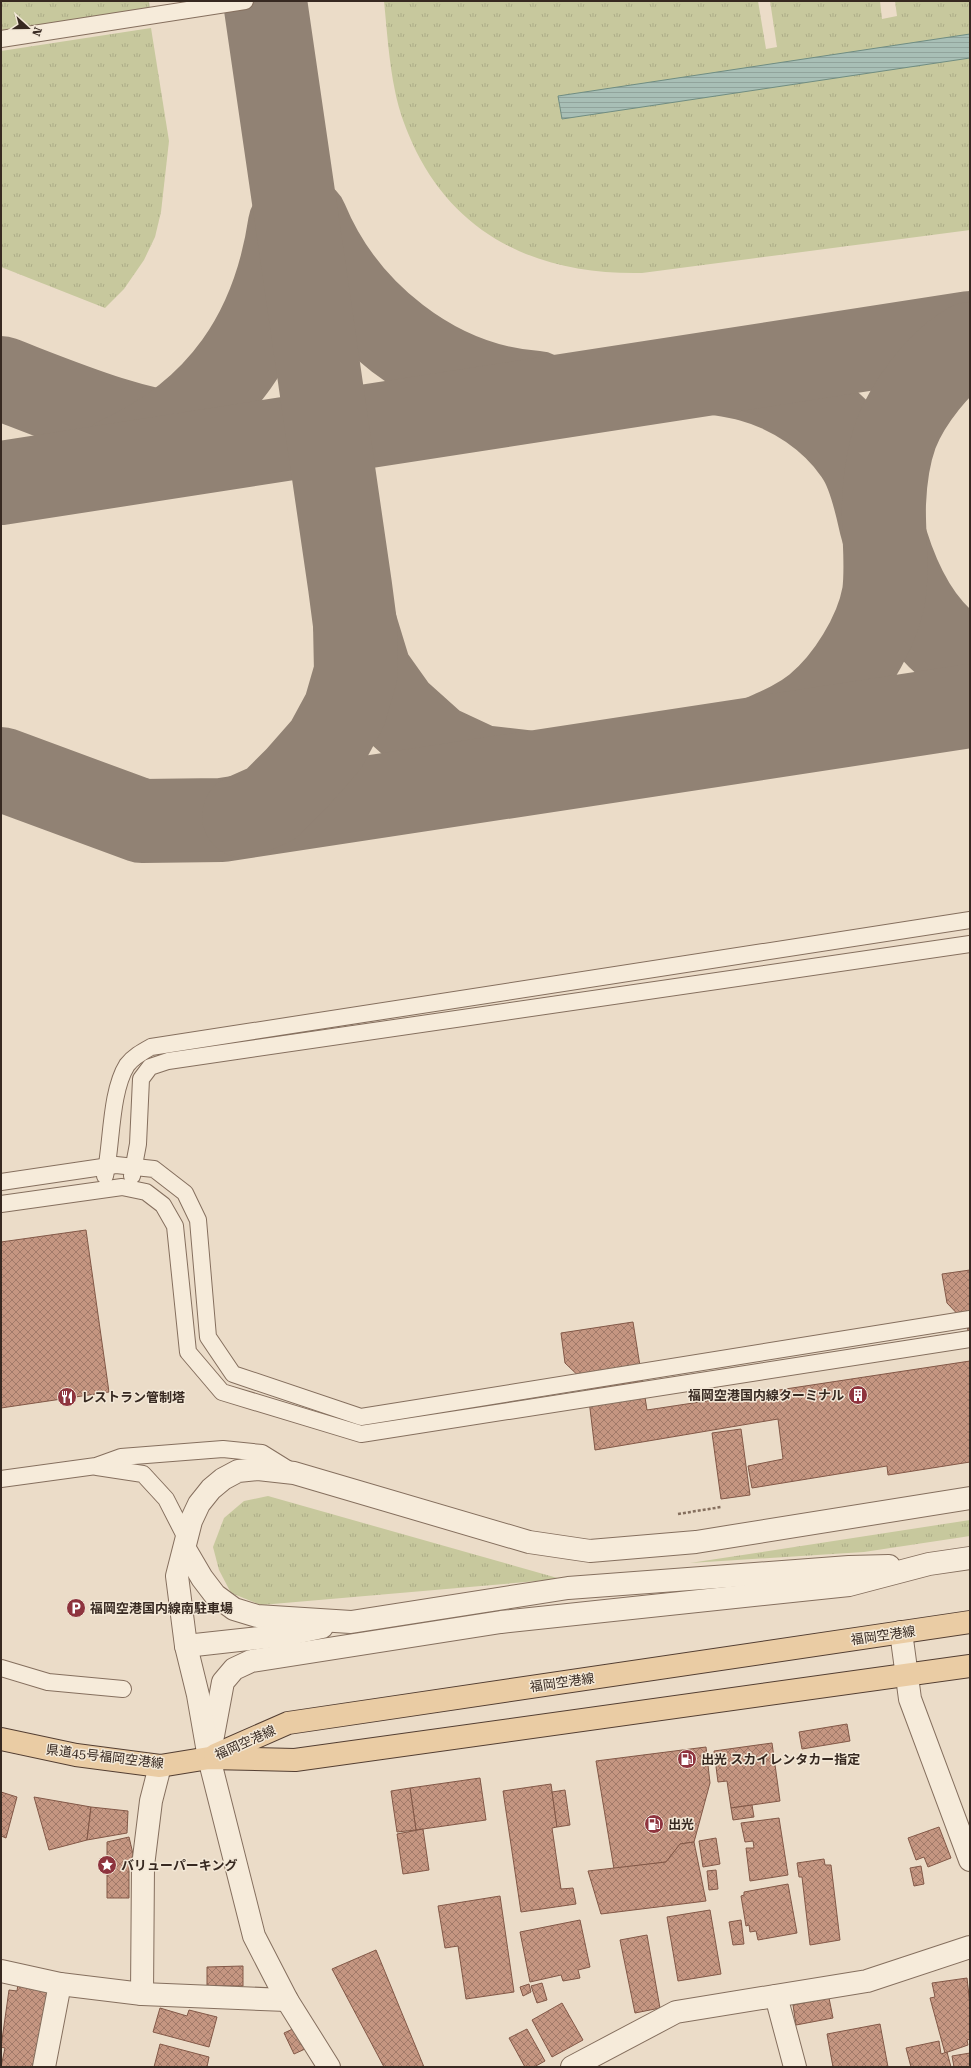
<svg xmlns="http://www.w3.org/2000/svg" width="971" height="2068" viewBox="0 0 971 2068" font-family="'Roboto Serif','Noto Sans JP',serif">
<style>
.grass{fill:url(#grass-tufts)}
.water{fill:url(#water-rules);stroke:#708d82}
.lines{fill:none;stroke-linecap:round;stroke-linejoin:round}
.taxiway{stroke:#918274;stroke-width:84}
.building{fill:url(#building-cross-hatch);stroke:#825847}
.service-casing{stroke:#856f5e;stroke-width:18}
.minor-casing{stroke:#856f5e;stroke-width:24}
.tertiary-casing{stroke:#856f5e;stroke-width:24}
.primary-casing{stroke:#533e32;stroke-width:24}
.path{stroke:#856f5e;stroke-width:2.5;stroke-dasharray:3 2;stroke-linecap:butt}
.service{stroke:#f6ebda;stroke-width:16}
.minor{stroke:#f6ebda;stroke-width:22}
.tertiary{stroke:#f6ebda;stroke-width:22}
.primary{stroke:#eacca4;stroke-width:22}
.labels{text-anchor:middle;stroke-width:3;stroke-linejoin:round;paint-order:stroke}
.poi-label{font-size:13px;font-weight:bold;fill:#372921;stroke:#f3e8d7;text-anchor:start}
.street-label{font-size:13px;fill:#372921;stroke:#f3e8d7}
</style>
<defs>
<pattern id="grass-tufts" width="24" height="20" patternUnits="userSpaceOnUse"><rect width="24" height="20" fill="#c7c89d"/><path d="M3 7l-1-3M5 7V3M7 7l1-3M15 17l-1-3M17 17v-4M19 17l1-3" fill="none" stroke="#acac87"/></pattern>
<pattern id="water-rules" width="6" height="5" patternUnits="userSpaceOnUse"><rect width="6" height="5" fill="#a8bfb6"/><path d="M0 2.5h6" fill="none" stroke="#91a49c"/></pattern>
<pattern id="building-cross-hatch" width="8" height="8" patternUnits="userSpaceOnUse"><rect width="8" height="8" fill="#c59681"/><path d="M0 0l8 8M0 8l8-8" fill="none" stroke="#a17a69"/></pattern>
</defs>
<rect width="100%" height="100%" fill="#ebdcc8"/>
<!-- grass -->
<g class="grass">
<path d="M1,1H149L150,9L1,32Z"/>
<path d="M384,1H758L766,49L777,47L770,1H880L882,19L897,16L895,1H970V230L642,273C545,275 461,241 416,151C407,132 399,112 395,91C389,62 387,31 384,1Z"/>
<path d="M151,28L169,141L161,212L155,237L144,260L124,289L105,308L1,267V51Z"/>
<path d="M268,1496L561,1579L261,1605L231,1593L219,1570L213,1547L224,1518L244,1501Z"/>
<path d="M970,1520V1536L864,1552L690,1563Z"/>
</g>
<!-- water -->
<path class="water" d="M970,34V58L562,119L558,96Z"/>
<g class="lines">
<!-- taxiway -->
<g class="taxiway">
<path d="M306,220C344,312 435,386 537,393"/>
<path d="M715,373C727,375 740,377 751,380C792,391 832,418 856,453C870,472 876,502 881,524C895,577 919,634 970,660"/>
<path d="M1,378C66,403 129,430 199,438"/>
<path d="M119,458C220,412 274,332 290,224"/>
<path d="M1,483L970,333"/>
<path d="M355,624L370,673L397,711L436,746L481,767L525,772"/>
<path d="M764,736C782,728 800,720 816,707C847,682 877,634 884,594C888,564 883,533 884,503C885,480 888,456 896,434C908,403 940,360 970,344"/>
<path d="M1,769L142,821L222,820L970,706"/>
<path d="M244,816L271,804L297,778L326,745L345,710L356,672L355,624L350,586L265,1"/>
</g>
</g>
<!-- building -->
<g class="building">
<path d="M86,1230L109,1392L1,1408V1242Z"/>
<path d="M970,1270V1344L967,1324L947,1303L942,1274Z"/>
<path d="M633,1322L647,1410L970,1361V1462L888,1475L887,1466L752,1488L748,1466L783,1459L778,1419L595,1450L587,1384L565,1363L561,1333Z"/>
<path d="M741,1429L750,1495L721,1499L712,1433Z"/>
<path d="M847,1724L850,1741L802,1749L799,1732Z"/>
<path d="M772,1743L780,1801L731,1808L727,1781L718,1782L714,1751Z"/>
<path d="M706,1747L710,1783L694,1842L680,1844L666,1862L614,1869L596,1761Z"/>
<path d="M480,1778L486,1820L416,1830L410,1788Z"/>
<path d="M551,1784L557,1827L552,1828L561,1889L573,1888L576,1904L521,1912L503,1791Z"/>
<path d="M410,1788L416,1830L397,1832L391,1791Z"/>
<path d="M565,1790L570,1825L557,1827L552,1792Z"/>
<path d="M1,1792L17,1797L6,1838L1,1836Z"/>
<path d="M34,1797L91,1807L87,1840L49,1850Z"/>
<path d="M752,1805L754,1817L733,1820L731,1808Z"/>
<path d="M91,1807L128,1811L127,1833L87,1840Z"/>
<path d="M779,1818L788,1875L750,1881L746,1848H754L753,1841L745,1842L741,1823Z"/>
<path d="M939,1827L951,1858L928,1867L924,1857L916,1860L908,1838Z"/>
<path d="M423,1829L429,1870L403,1874L397,1834Z"/>
<path d="M129,1837L133,1854L129,1868V1898H107V1842Z"/>
<path d="M716,1838L720,1864L703,1867L699,1841Z"/>
<path d="M694,1842L706,1901L601,1914L588,1871L666,1862L680,1844Z"/>
<path d="M824,1859L825,1865H831L840,1940L810,1945L802,1877H799L797,1863Z"/>
<path d="M921,1866L924,1884L914,1886L910,1868Z"/>
<path d="M716,1870L718,1889L709,1890L707,1871Z"/>
<path d="M788,1884L797,1933L758,1940L756,1931L750,1932L749,1925L746,1926L741,1896L744,1895V1892Z"/>
<path d="M500,1896L514,1992L466,1999L458,1946L445,1948L438,1906Z"/>
<path d="M710,1910L721,1974L678,1981L667,1917Z"/>
<path d="M580,1920L590,1967L578,1970L580,1978L563,1981L561,1975L530,1982L520,1932Z"/>
<path d="M741,1920L744,1944L733,1945L729,1922Z"/>
<path d="M647,1935L660,2008L635,2013L620,1940Z"/>
<path d="M376,1950L424,2067H384L332,1969Z"/>
<path d="M243,1966V1986H207V1967Z"/>
<path d="M967,1978L970,2005V2039L967,2040L968,2045L945,2053L930,1998L935,1997L932,1983Z"/>
<path d="M542,1983L547,2000L537,2003L531,1986Z"/>
<path d="M18,1984L48,1989L34,2067H1L5,2048L1,2047L9,1990L17,1991Z"/>
<path d="M529,1984L531,1992L523,1996L520,1987Z"/>
<path d="M829,1998L833,2018L796,2025L793,2005Z"/>
<path d="M562,2003L583,2040L552,2057L532,2020Z"/>
<path d="M160,2008L187,2016L189,2010L217,2017L209,2047L153,2032Z"/>
<path d="M880,2024L888,2067H833L827,2034Z"/>
<path d="M295,2028L305,2049L294,2054L284,2033Z"/>
<path d="M527,2029L545,2061L534,2067H525L509,2038Z"/>
<path d="M939,2041L941,2054L947,2052L951,2067H911L906,2048Z"/>
<path d="M160,2044L209,2057L207,2067H154Z"/>
<path d="M970,2053V2067H954L952,2056Z"/>
</g>
<g class="lines">
<defs>
<g id="service">
<path d="M1,39L245,1"/>
<path d="M105,1176C112,1144 110,1092 127,1065C133,1057 142,1052 151,1047L970,920"/>
<path d="M132,1176L138,1144L141,1079L150,1067L168,1061L970,944"/>
<path d="M1,1182L116,1165L154,1169L185,1193L198,1220L208,1337L233,1374L361,1417L970,1319"/>
<path d="M1,1204L122,1187L146,1192L163,1205L175,1226L188,1352L222,1392L361,1434L970,1339"/>
<path d="M97,1467L143,1474L166,1499L187,1540"/>
<path d="M1,1479L96,1466L121,1457L223,1449L262,1453L291,1471"/>
<path d="M1,1668L48,1682L123,1689"/>
</g>
<g id="minor">
<path d="M901,1632L910,1699L970,1860"/>
<path d="M1,1971L60,1984L142,1994L287,2000"/>
<path d="M142,1994L143,1866L151,1801L160,1766"/>
<path d="M776,1996L795,2067"/>
<path d="M44,2067L60,1984"/>
<path d="M572,2067L676,2012L867,1981L970,1947"/>
</g>
<g id="tertiary">
<path d="M185,1549L202,1578L215,1595L234,1609L257,1616L351,1622L568,1588L849,1567L889,1566"/>
<path d="M186,1646L285,1635L322,1627"/>
<path d="M212,1741L223,1682L234,1669L251,1661L501,1622L849,1585L929,1564L970,1558"/>
<path d="M329,2067L287,2000L254,1936L209,1758L198,1695L186,1646L177,1576L191,1521L199,1504L211,1489L223,1479L238,1471L258,1469L294,1473L529,1542L590,1551L696,1542L970,1498"/>
</g>
<g id="primary">
<path d="M1,1739L76,1755L160,1766L209,1758L295,1760L970,1666"/>
<path d="M215,1755L288,1723L970,1622"/>
</g>
</defs>
<!-- service casing -->
<use href="#service" class="service-casing"/>
<!-- minor casing -->
<use href="#minor" class="minor-casing"/>
<!-- tertiary casing -->
<use href="#tertiary" class="tertiary-casing"/>
<!-- primary casing -->
<use href="#primary" class="primary-casing"/>
<!-- path -->
<path class="path" d="M678,1514L721,1507"/>
<!-- service -->
<use href="#service" class="service"/>
<!-- minor -->
<use href="#minor" class="minor"/>
<!-- tertiary -->
<use href="#tertiary" class="tertiary"/>
<!-- primary -->
<use href="#primary" class="primary"/>
</g>
<!-- icons -->
<defs>
<symbol id="building-disc" viewBox="-11 -11 22 22"><circle r="9.5" fill="#8e343e" stroke="#f3e8d7"/><path d="M-4-6H4V6H1V3H-1V6H-4ZM-2.5-4.3h1.7v1.8h-1.7ZM.8-4.3h1.7v1.8H.8ZM-2.5-1h1.7V.8h-1.7ZM.8-1h1.7V.8H.8Z" fill="#fff"/></symbol>
<symbol id="restaurant-disc" viewBox="-11 -11 22 22"><circle r="9.5" fill="#8e343e" stroke="#f3e8d7"/><path d="M-5-6h1v4h1v-4h1v4h1v-4h1v5L-1.5 .5V6h-2V.5L-5-1ZM5-6V6H3V1.5H1.5Q1.5-4 5-6Z" fill="#fff"/></symbol>
<symbol id="parking-disc" viewBox="-11 -11 22 22"><circle r="9.5" fill="#8e343e" stroke="#f3e8d7"/><path d="M-3.5-5.5H1a3.5 3.5 0 0 1 0 7H-1V5.5H-3.5ZM-1-3.4V-.6H.8a1.4 1.4 0 0 0 0-2.8Z" fill="#fff"/></symbol>
<symbol id="fuel-disc" viewBox="-11 -11 22 22"><circle r="9.5" fill="#8e343e" stroke="#f3e8d7"/><path d="M-5.5-6h7V0h2V4h1.3V-2.5L3-4.5l.8-.8L6-3V5H2.5V1h-1V6h-7ZM-4.2-4.7v3.2H.2V-4.7Z" fill="#fff"/></symbol>
<symbol id="sight-disc" viewBox="-11 -11 22 22"><circle r="9.5" fill="#8e343e" stroke="#f3e8d7"/><path d="M0-6L1.8-2.2L6-1.7L2.9 1.2L3.7 5.4L0 3.3L-3.7 5.4L-2.9 1.2L-6-1.7L-1.8-2.2Z" fill="#fff"/></symbol>
</defs>
<g fill-rule="evenodd">
<use href="#building-disc" x="847" y="1384" width="22" height="22"/>
<use href="#restaurant-disc" x="56" y="1386" width="22" height="22"/>
<use href="#parking-disc" x="65" y="1597" width="22" height="22"/>
<use href="#fuel-disc" x="676" y="1748" width="22" height="22"/>
<use href="#fuel-disc" x="643" y="1813" width="22" height="22"/>
<use href="#sight-disc" x="96" y="1854" width="22" height="22"/>
</g>
<g class="labels">
<!-- poi labels -->
<g class="poi-label">
<text x="844" y="1400" text-anchor="end">福岡空港国内線ターミナル</text>
<text x="81" y="1402">レストラン管制塔</text>
<text x="90" y="1613">福岡空港国内線南駐車場</text>
<text x="701" y="1764">出光 スカイレンタカー指定</text>
<text x="668" y="1829">出光</text>
<text x="121" y="1870">バリューパーキング</text>
</g>
<!-- street labels -->
<g class="street-label">
<text transform="translate(883 1635) rotate(-8)" y="5">福岡空港線</text>
<text transform="translate(562 1682) rotate(-8)" y="5">福岡空港線</text>
<text transform="translate(245 1742) rotate(-24)" y="5">福岡空港線</text>
<text transform="translate(105 1756) rotate(7)" y="5">県道45号福岡空港線</text>
</g>
</g>
<!-- border -->
<rect width="971" height="2068" fill="none" stroke="#372921" stroke-width="4"/>
<!-- north arrow -->
<g transform="translate(28 28) rotate(111)" stroke="#f3e8d7" stroke-width="3" paint-order="stroke">
<path d="M0-3L7 15L0 10L-7 15Z" fill="#372921"/>
<text y="-6" font-size="11" font-weight="bold" text-anchor="middle" fill="#372921">N</text>
</g>
</svg>
